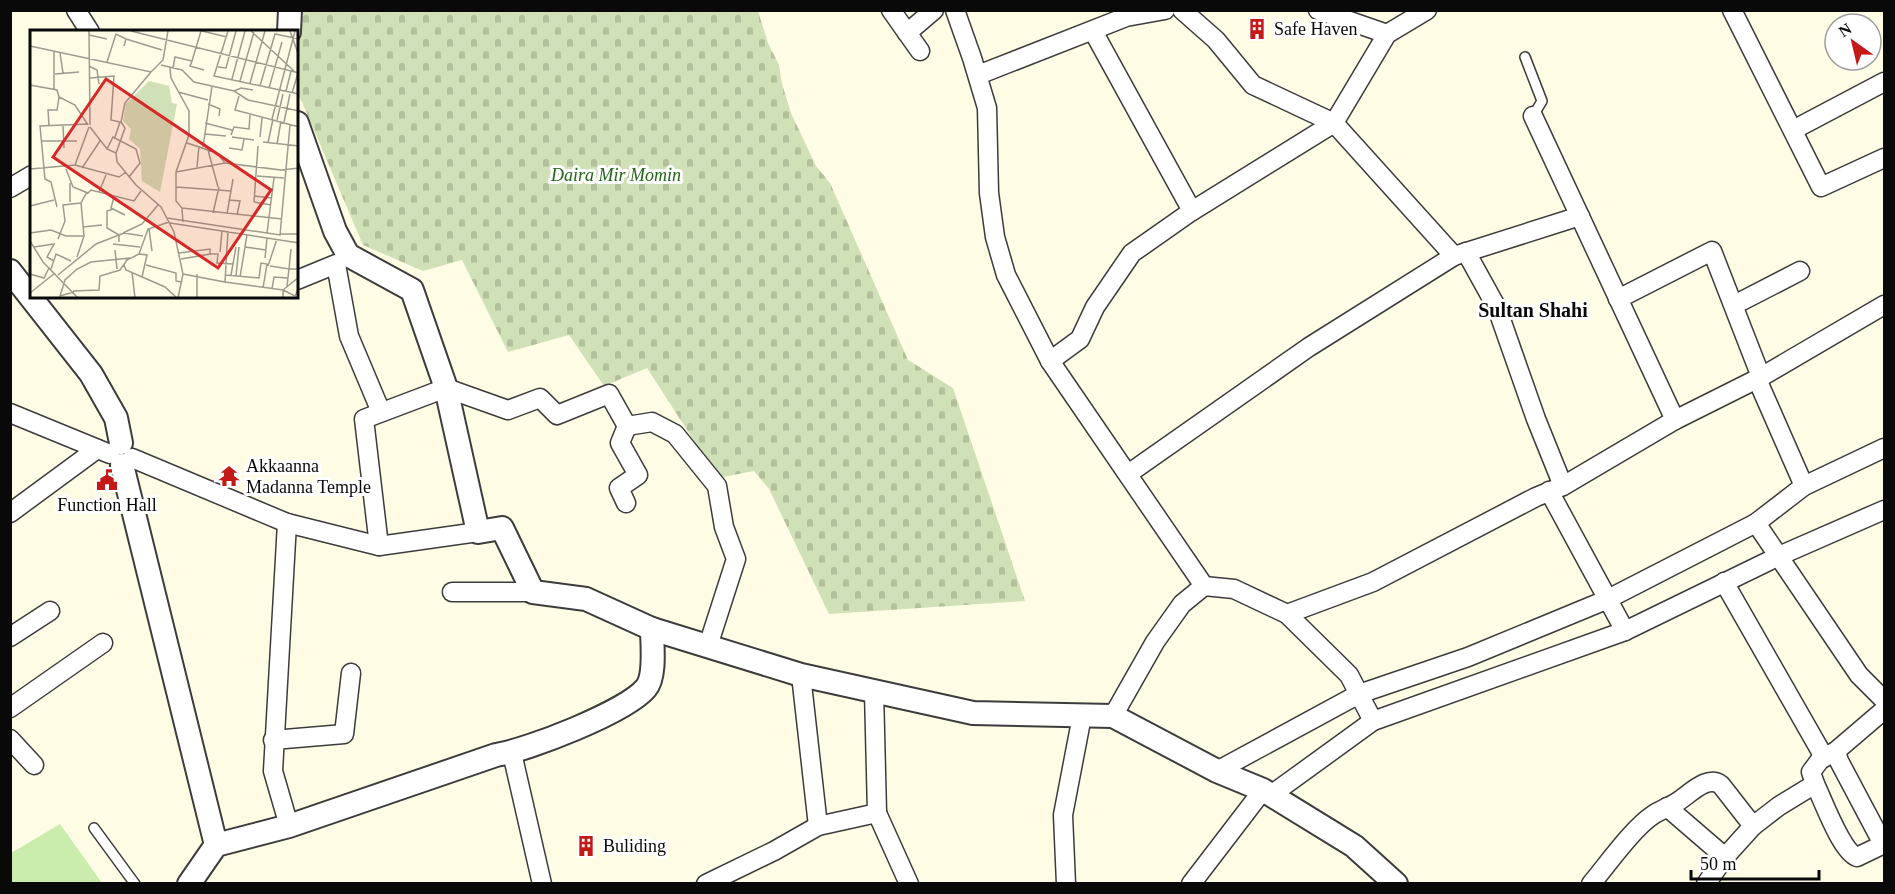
<svg xmlns="http://www.w3.org/2000/svg" width="1895" height="894" viewBox="0 0 1895 894" font-family="'Times New Roman',serif">
<style>
.cemetery{fill:url(#cemetery-stones)}
.park{fill:#caecad}
.lines{fill:none;stroke-linecap:round;stroke-linejoin:round}
.service-casing{stroke:#3c3c3c;stroke-width:12}
.minor-casing{stroke:#3c3c3c;stroke-width:21}
.tertiary-casing{stroke:#3c3c3c;stroke-width:26}
.service{stroke:#fff;stroke-width:9}
.minor{stroke:#fff;stroke-width:18}
.tertiary{stroke:#fff;stroke-width:22}
.labels{text-anchor:middle;stroke-width:6;stroke-linejoin:round;paint-order:stroke}
.poi-label{font-size:18px;fill:#090909;stroke:#fff;text-anchor:start}
.park-label{font-size:18px;font-style:italic;fill:#226516;stroke:#fff}
.neighbourhood-label{font-size:20px;font-weight:bold;fill:#090909;stroke:#fff}
.inset-road{fill:none;stroke:#9d9b8e;stroke-width:1.5}
.view{fill:#d62828;fill-opacity:0.15;stroke:#d62828;stroke-width:3}
.inset-edge{fill:none;stroke:#090909;stroke-width:3}
</style>
<defs>
<pattern id="cemetery-stones" width="16" height="16" patternUnits="userSpaceOnUse" patternTransform="scale(1.5)"><rect width="16" height="16" fill="#d1e1b7"/><path d="M2 7V4a2 2 0 0 1 4 0v3zM10 15v-3a2 2 0 0 1 4 0v3z" fill="#b2c09c"/></pattern>
</defs>
<rect width="100%" height="100%" fill="#fffce6"/>
<!-- cemetery -->
<path class="cemetery" d="M297,11H758L768,43L779,65L782,84L791,113L816,166L830,183L908,360L953,388L1025,601L829,614L769,489L754,471L718,478L647,368L604,386L569,335L508,352L462,260L423,271L363,245L302,102L297,94L299,51Z"/>
<!-- park -->
<path class="park" d="M60,824L102,883H11V853Z"/>
<g class="lines">
<defs>
<g id="service">
<path d="M1525,57L1542,101L1533,116"/>
<path d="M94,828L135,884"/>
</g>
<g id="minor">
<path d="M76,10L90,32"/>
<path d="M891,10L920,51"/>
<path d="M955,10L972,58L987,108L989,193L995,237L1006,275L1050,361L1204,586L1234,589L1287,614L1349,675L1373,721"/>
<path d="M1182,10L1216,40L1253,85L1334,123L1454,256"/>
<path d="M1318,10L1387,34"/>
<path d="M1732,10L1821,187L1884,158"/>
<path d="M1093,31L1192,211"/>
<path d="M907,33L934,10"/>
<path d="M978,75L1126,17L1165,10"/>
<path d="M1533,116L1675,420"/>
<path d="M1793,130L1884,82"/>
<path d="M10,188L32,175"/>
<path d="M1466,252L1497,308L1536,419L1563,486"/>
<path d="M297,280L336,264L349,336L381,412"/>
<path d="M1618,299L1712,251L1761,377"/>
<path d="M1734,305L1800,271"/>
<path d="M1050,361L1080,339L1095,307L1132,253L1192,211L1334,123L1387,34L1427,10"/>
<path d="M1757,379L1804,486"/>
<path d="M10,413L110,454"/>
<path d="M132,458L287,523L379,546L478,532"/>
<path d="M1128,474L1309,347L1454,256L1580,216"/>
<path d="M1549,491L1625,631"/>
<path d="M626,503L619,488L638,475L620,443L627,426"/>
<path d="M10,513L97,449"/>
<path d="M287,523L273,771L289,826"/>
<path d="M1756,523L1859,675L1884,700"/>
<path d="M379,546L364,419L446,388L508,410L540,398L557,415L609,394L627,426L652,422L675,434L717,486L724,527L736,559L708,646"/>
<path d="M1724,582L1824,757"/>
<path d="M452,592H533"/>
<path d="M1287,614L1373,582L1536,497L1563,486L1675,420L1761,377L1884,305"/>
<path d="M10,637L50,611"/>
<path d="M801,675L818,826"/>
<path d="M10,708L103,643"/>
<path d="M1113,716L1155,642L1182,604L1204,586"/>
<path d="M10,739L34,765"/>
<path d="M273,740L344,734L351,673"/>
<path d="M1836,751L1839,761L1883,844"/>
<path d="M512,753L542,884"/>
<path d="M1217,771L1359,694L1468,657L1606,600L1756,523L1804,486L1884,448"/>
<path d="M1815,784L1811,772L1820,760L1836,751L1884,710"/>
<path d="M1271,795L1373,721L1625,631L1779,556L1884,510"/>
<path d="M1667,807L1725,857"/>
<path d="M877,813L909,884"/>
<path d="M1753,826L1779,806L1815,784C1823,800 1841,851 1857,857L1884,844"/>
<path d="M706,884L774,851L818,826L877,813L874,691"/>
<path d="M1066,884L1063,815L1082,716"/>
<path d="M1191,884L1263,790"/>
<path d="M1591,884C1607,865 1633,828 1653,815C1660,810 1670,807 1677,802C1689,795 1707,774 1721,785L1753,826L1725,857L1706,884"/>
</g>
<g id="tertiary">
<path d="M289,32L290,10"/>
<path d="M297,123L335,231L348,255L412,290L446,388L478,532L502,528L533,592L586,599L652,629L801,675L973,713L1113,716L1217,771L1263,790L1354,846L1396,884"/>
<path d="M10,271L91,374L116,418L121,443"/>
<path d="M122,465L216,845"/>
<path d="M189,884L216,845L289,826L496,755C528,750 626,712 646,688C656,676 652,644 652,629"/>
</g>
</defs>
<!-- service casing -->
<use href="#service" class="service-casing"/>
<!-- minor casing -->
<use href="#minor" class="minor-casing"/>
<!-- tertiary casing -->
<use href="#tertiary" class="tertiary-casing"/>
<!-- service -->
<use href="#service" class="service"/>
<!-- minor -->
<use href="#minor" class="minor"/>
<!-- tertiary -->
<use href="#tertiary" class="tertiary"/>
</g>
<!-- icons -->
<defs>
<symbol id="building-bare" viewBox="-9 -9 18 18"><path d="M-4-6H4V6H1V3H-1V6H-4ZM-2.5-4.3h1.7v1.8h-1.7ZM.8-4.3h1.7v1.8H.8ZM-2.5-1h1.7V.8h-1.7ZM.8-1h1.7V.8H.8Z" fill="#c31a18" stroke="#fff" stroke-width="2.5" paint-order="stroke"/></symbol>
<symbol id="temple-bare" viewBox="-9 -9 18 18"><path d="M0-6L5-2H3V0L6.5 2.5H4V6H1.5V3h-3V6H-4V2.5H-6.5L-3 0V-2H-5Z" fill="#c31a18" stroke="#fff" stroke-width="2.5" paint-order="stroke"/></symbol>
<symbol id="civic-bare" viewBox="-9 -9 18 18"><path d="M-.6-6.5H3V-4.5H.6V-3L4-1V1h2V6H-6V1h2V-1L-.6-3ZM-1.2 2.5V6h2.4V2.5Z" fill="#c31a18" stroke="#fff" stroke-width="2.5" paint-order="stroke"/></symbol>
</defs>
<g fill-rule="evenodd">
<use href="#building-bare" x="1242" y="14" width="30" height="30"/>
<use href="#temple-bare" x="214" y="461" width="30" height="30"/>
<use href="#civic-bare" x="92" y="465" width="30" height="30"/>
<use href="#building-bare" x="571" y="831" width="30" height="30"/>
</g>
<g class="labels">
<!-- poi labels -->
<g class="poi-label">
<text x="1274" y="35">Safe Haven</text>
<text x="246" y="472">Akkaanna<tspan x="246" dy="21">Madanna Temple</tspan></text>
<text x="107" y="511" text-anchor="middle">Function Hall</text>
<text x="603" y="852">Buliding</text>
</g>
<!-- park labels -->
<g class="park-label">
<text x="616" y="181">Daira Mir Momin</text>
</g>
<!-- neighbourhood labels -->
<g class="neighbourhood-label">
<text x="1533" y="317">Sultan Shahi</text>
</g>
</g>
<!-- overview -->
<g transform="translate(30 30)">
<rect width="268" height="268" fill="#fffce6"/>
<path d="M119,51L139,56L142,73L147,74L130,162L112,151L110,119L99,109L101,99L93,91L96,74Z" fill="#d1e1b7"/>
<path class="inset-road" d="M59,1L60,95M101,1L269,43M172,1L197,7M198,1L184,46L269,64M221,1L264,41M260,1L269,26M59,5L77,9M0,16L121,42L133,30L138,1M94,16L96,9L132,20M24,22V59M30,23L33,43M162,31L171,1M77,32L86,4L96,9M131,35L152,40L164,52L204,61L218,70L269,81M59,36L67,40L69,54M188,37L196,38L206,1M140,38L141,48L159,81V105L146,142V171L152,178L153,192M143,38L145,27L162,31L160,36L174,40M121,42L95,73L91,92L95,98L86,123L87,132L106,155L131,177L144,202L153,244L148,268M25,44L49,42M60,48L84,46L81,90L90,92L85,107M202,49L215,1M210,51L224,2M220,53L235,1M0,55L27,60L29,67L45,75L58,95M230,56L245,4L269,9M239,58L252,12M204,61L211,58L223,60M256,61L261,41M148,62L178,70M262,63L268,43M209,66L205,80L269,97M178,74L190,79L189,86M242,89L265,1M247,90L253,64M254,92L260,64M175,93L202,100M19,95L18,80H27L29,67M33,95L34,118M60,97L77,119L86,123M175,104L196,106M201,105L204,97L219,99L220,85M202,107L224,110M230,107L232,88M12,111H47M233,112L269,116M157,113L187,123L195,133M238,113L243,89M247,114L251,91M228,116L224,172L241,175M173,117L182,56M199,118L212,120L214,109M77,119L83,107L106,119L110,133L99,147M178,120L188,157M45,135L59,97M167,137L169,116M52,138L70,111M0,139L45,135L89,147L96,142M36,139L43,157L58,163L61,160L104,171L111,161M146,142L195,133L251,140L269,138M227,146L254,148M40,153V172M146,157L201,161M69,162L76,145M224,166L242,168M84,167L81,178L95,185M199,170L210,171L207,185M0,176L24,170M27,177L21,152L15,149L10,96L58,94M152,178L252,189M83,179L77,181V198L89,205V212M183,183L189,157M197,184L203,149M137,188L250,205L260,95M140,193L269,213M53,197L72,195M119,199L122,221M0,203L21,200L36,206H53M93,203L112,194L128,175M237,203L244,148M250,204H269M28,209L35,191L33,175L51,173M0,211L13,232L48,268M83,214L110,217M4,217L24,214L17,227L24,231M215,217L236,220M85,220L87,239M190,222L192,201M149,223L180,219V224L151,229M109,224L117,225L112,247M180,224H188L187,233L203,234M47,227L54,206L51,173L57,162M235,228L237,208M94,235L96,240L135,257L147,268M116,235L146,243V251L151,252M238,236L247,209M240,236L259,239L261,219M21,239L26,224L41,231M102,242L105,268M0,244L14,248L19,238M153,244L195,252L198,201M167,244V268M28,245L66,214L94,203L113,206M196,245L229,248L231,233L237,234L233,258M201,245L206,217M206,246L209,217M210,247L217,205M195,252L253,260L269,247M257,256L259,239H269M242,259L244,247L258,248M43,261L69,260L70,246L90,240L97,230L109,224L118,199L139,192M44,262L30,266L35,250L47,239L61,232L100,228M0,263L25,243M253,268V260L265,266L269,257"/>
<path class="view" d="M76,49L241,160L188,238L23,127Z"/>
<rect width="268" height="268" class="inset-edge"/>
</g>
<!-- border -->
<rect width="1895" height="894" fill="none" stroke="#090909" stroke-width="24"/>
<!-- north arrow -->
<g transform="translate(1853 42) rotate(326)"><circle r="28" fill="#ffffff" stroke="#9d9d9d" stroke-width="1.5"/>
<path d="M0-4.5L10 22L0 15L-10 22Z" fill="#c31a18"/>
<text y="-9" font-size="16" font-weight="bold" text-anchor="middle" fill="#090909">N</text>
</g>
<!-- scale -->
<path d="M1691 870v9h128v-9" fill="none" stroke="#090909" stroke-width="3"/>
<text x="1700" y="870" font-size="18" fill="#090909" stroke="#ffffff" stroke-width="4.5" paint-order="stroke">50 m</text>
</svg>
